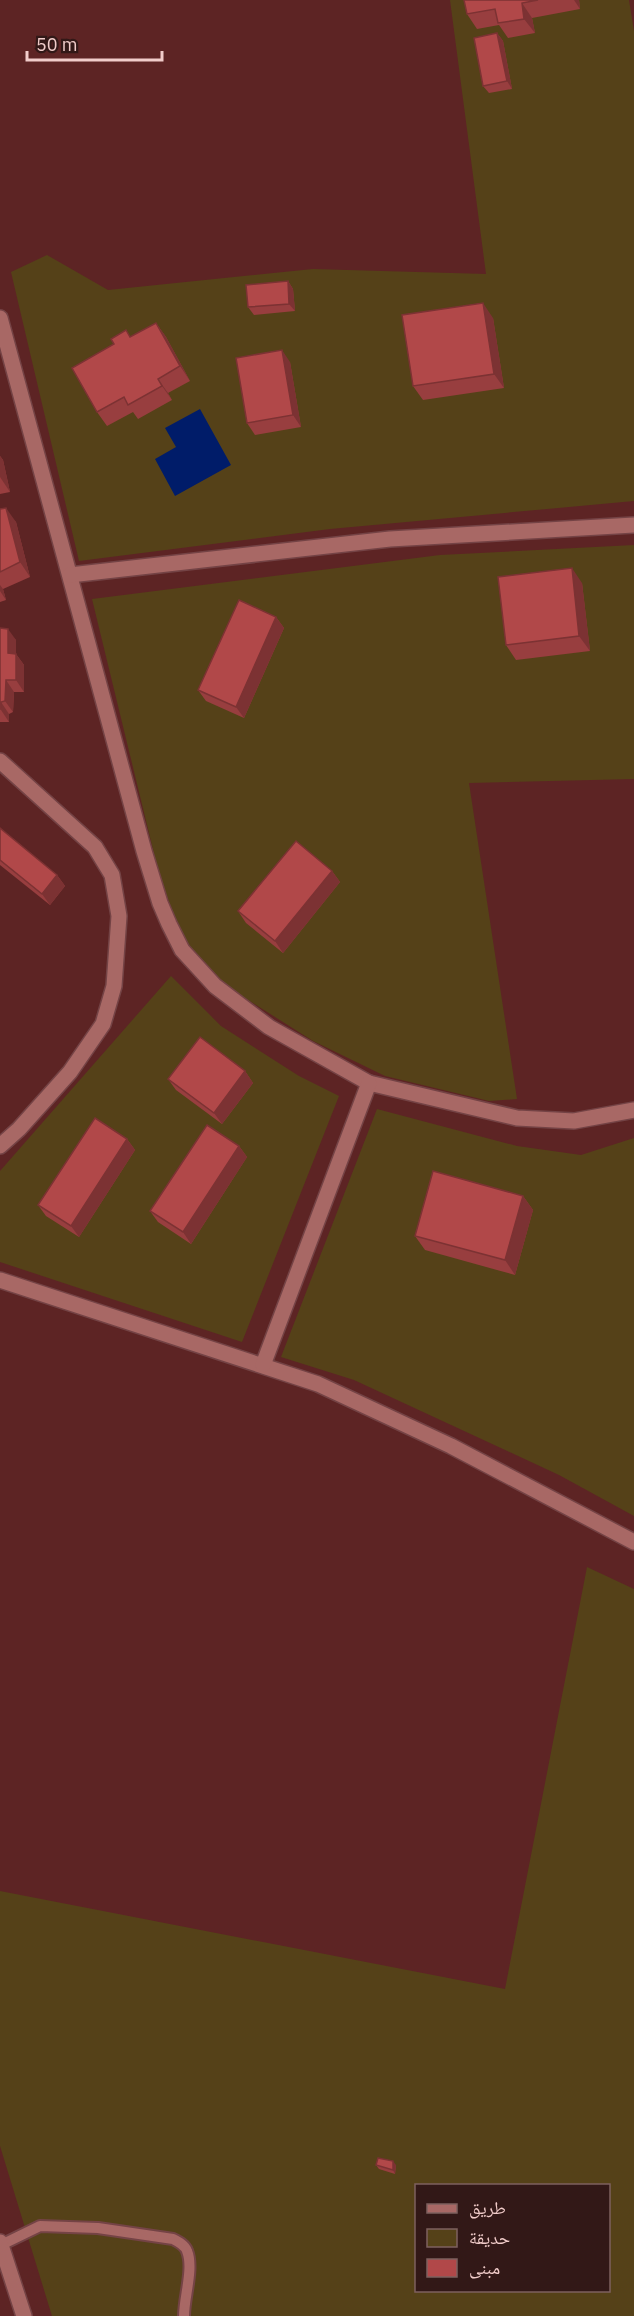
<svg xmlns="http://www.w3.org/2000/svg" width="634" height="2316" viewBox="0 0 634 2316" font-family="'IBM Plex Sans','Noto Naskh Arabic',sans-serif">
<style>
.green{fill:#554118;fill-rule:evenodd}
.water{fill:#001c69}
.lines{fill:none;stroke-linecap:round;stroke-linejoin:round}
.service-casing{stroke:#744345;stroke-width:14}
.minor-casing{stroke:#744345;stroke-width:18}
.tertiary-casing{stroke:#744345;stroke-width:18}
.service{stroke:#a86865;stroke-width:10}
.minor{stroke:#a86865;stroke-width:15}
.tertiary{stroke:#a86865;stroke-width:15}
.wall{fill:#983e3f}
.shaded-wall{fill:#7c3233}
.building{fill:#b14849;stroke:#7c3233;stroke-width:1.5}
</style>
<rect width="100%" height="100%" fill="#5d2424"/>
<!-- green -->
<g class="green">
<path d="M450,0H629L634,31V501L330,529L79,561L11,272L47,255L108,290L313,269L486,274Z"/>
<path d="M634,545V779L469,783L517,1099L489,1101L385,1076L313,1041L226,986L182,941L157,866L92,599L440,555Z"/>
<path d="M171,976L221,1026L299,1076L339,1096L242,1342L0,1262V1171Z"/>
<path d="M377,1109L517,1146L581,1155L634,1138V1516L559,1475L354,1380L281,1357Z"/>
<path d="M587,1567L634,1589V2316H52L0,2146V1891L505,1989ZM416,2186H608V2290H416Z"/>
</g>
<!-- water -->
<path class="water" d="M200,409L231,465L175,496L155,459L176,447L165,428Z"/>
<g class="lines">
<defs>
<path id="service" d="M1,2245L40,2226L98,2228L173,2239C179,2242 185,2245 187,2251C194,2268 184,2297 184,2316"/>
<g id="minor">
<path d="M0,318L144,851L160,903L169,924L182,950L215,986L269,1027L369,1083L517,1118L574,1121L634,1110"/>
<path d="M70,575L390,539L634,525"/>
<path d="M0,761L95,847L112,875L119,916L114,986L103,1024L70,1072L19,1129L0,1146"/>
<path d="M0,1280L318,1384L451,1446L634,1542"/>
<path d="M263,1365L369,1083"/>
</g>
<path id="tertiary" d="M0,2242L24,2316"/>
</defs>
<!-- service casing -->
<use href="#service" class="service-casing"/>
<!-- minor casing -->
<use href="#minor" class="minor-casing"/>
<!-- tertiary casing -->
<use href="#tertiary" class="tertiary-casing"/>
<!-- service -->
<use href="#service" class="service"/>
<!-- minor -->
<use href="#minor" class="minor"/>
<!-- tertiary -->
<use href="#tertiary" class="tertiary"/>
</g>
<!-- wall -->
<g class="wall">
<path d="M464,0H579L580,9L532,18L535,33L508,38L499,25L477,29L467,14Z"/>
<path d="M497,33L503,41L512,89L489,93L483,86Z"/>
<path d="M288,281L293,289L295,311L254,315L248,307Z"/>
<path d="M493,318L504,388L423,400L413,386Z"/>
<path d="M156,323L166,337L190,381L168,393L172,400L138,419L133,412L107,426L97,412L114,344L126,330L130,337Z"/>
<path d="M290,362L301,427L255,435L247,423Z"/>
<path d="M0,456L3,460L10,492L0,494Z"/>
<path d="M0,509L16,522L30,577L3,589L6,600L0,602Z"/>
<path d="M582,583L590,651L516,660L506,645Z"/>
<path d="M276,617L284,628L244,718L206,701L198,690Z"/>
<path d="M0,628L16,640V654L24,665V692H14L13,712L9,714V722H0Z"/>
<path d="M0,828L57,875L65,886L50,905L0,865Z"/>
<path d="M332,871L340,882L283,953L246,923L238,911Z"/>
<path d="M245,1071L253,1083L222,1124L176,1090L168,1079Z"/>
<path d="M127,1139L135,1150L79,1237L46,1216L38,1205Z"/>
<path d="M239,1146L247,1157L191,1244L158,1222L150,1211Z"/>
<path d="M523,1196L533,1210L515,1275L425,1250L415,1236Z"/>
<path d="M376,2165H396L395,2174L379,2169Z"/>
</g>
<!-- shaded-wall -->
<g class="shaded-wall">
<path d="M574,0H579L580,9Z"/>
<path d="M522,3L532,18L535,33L524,19Z"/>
<path d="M497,33L503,41L512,89L507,81Z"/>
<path d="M288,281L293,289L295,311L289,304Z"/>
<path d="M483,303L493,318L504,388L494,374Z"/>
<path d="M156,323L166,337L190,381L180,366Z"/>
<path d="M282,350L290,362L301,427L293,415Z"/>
<path d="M158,379L168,393L172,400L162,386Z"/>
<path d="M0,456L3,460L10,492L0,477Z"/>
<path d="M6,508L16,522L30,577L20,562Z"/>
<path d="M572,568L582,583L590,651L579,636Z"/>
<path d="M0,585L3,589L6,600L0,591Z"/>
<path d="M276,617L284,628L244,718L236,707Z"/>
<path d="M8,629L16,640V665L8,653Z"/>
<path d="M16,654L24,665V692L16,680Z"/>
<path d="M6,680L14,692L13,712L5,701Z"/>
<path d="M1,702L9,714V722L1,710Z"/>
<path d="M332,871L340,882L283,953L275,941Z"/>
<path d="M57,875L65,886L50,905L42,894Z"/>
<path d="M245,1071L253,1083L222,1124L214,1113Z"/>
<path d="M127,1139L135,1150L79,1237L71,1226Z"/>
<path d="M239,1146L247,1157L191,1244L183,1232Z"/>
<path d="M523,1196L533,1210L515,1275L505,1260Z"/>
<path d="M393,2161L396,2165L395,2174L393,2170Z"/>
</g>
<!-- building -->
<g class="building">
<path d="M464,0H538L522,3L524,19L498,23L495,9L467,14Z"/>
<path d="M497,33L507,81L483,86L474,38Z"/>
<path d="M288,281L289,304L248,307L246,285Z"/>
<path d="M483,303L494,374L413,386L402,315Z"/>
<path d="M156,323L180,366L158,379L162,386L128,405L124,397L97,412L72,368L114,344L111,339L126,330L130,337Z"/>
<path d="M282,350L293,415L247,423L236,358Z"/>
<path d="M6,508L20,562L0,572V509Z"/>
<path d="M572,568L579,636L506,645L498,577Z"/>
<path d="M239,600L276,617L236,707L198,690Z"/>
<path d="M0,628L8,629V653L16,654V680H6L5,701L1,702L0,710Z"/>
<path d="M0,828L57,875L42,894L0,860Z"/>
<path d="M296,841L332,871L275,941L238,911Z"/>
<path d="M200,1037L245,1071L214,1113L168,1079Z"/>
<path d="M95,1118L127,1139L71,1226L38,1205Z"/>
<path d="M207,1125L239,1146L183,1232L150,1211Z"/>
<path d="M433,1171L523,1196L505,1260L415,1236Z"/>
<path d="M378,2158L393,2161V2170L376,2165Z"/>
</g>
<!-- legend -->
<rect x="415" y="2184" width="195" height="108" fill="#321817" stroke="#7e605f" stroke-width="1.5"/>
<rect x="427" y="2204" width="30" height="9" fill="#a86865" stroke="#7e605f" stroke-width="1.5"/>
<text x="469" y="2214" font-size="18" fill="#f1ccca">طريق</text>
<rect x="427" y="2229" width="30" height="18" fill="#554118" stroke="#7e605f" stroke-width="1.5"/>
<text x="469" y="2244" font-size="18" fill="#f1ccca">حديقة</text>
<rect x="427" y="2259" width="30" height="18" fill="#b14849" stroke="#7e605f" stroke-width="1.5"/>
<text x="469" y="2274" font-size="18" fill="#f1ccca">مبنى</text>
<!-- scale -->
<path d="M27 51v9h135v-9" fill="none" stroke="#f1ccca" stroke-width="3"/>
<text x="36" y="51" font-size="18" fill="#f1ccca" stroke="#321817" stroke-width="4.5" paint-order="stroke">50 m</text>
</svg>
